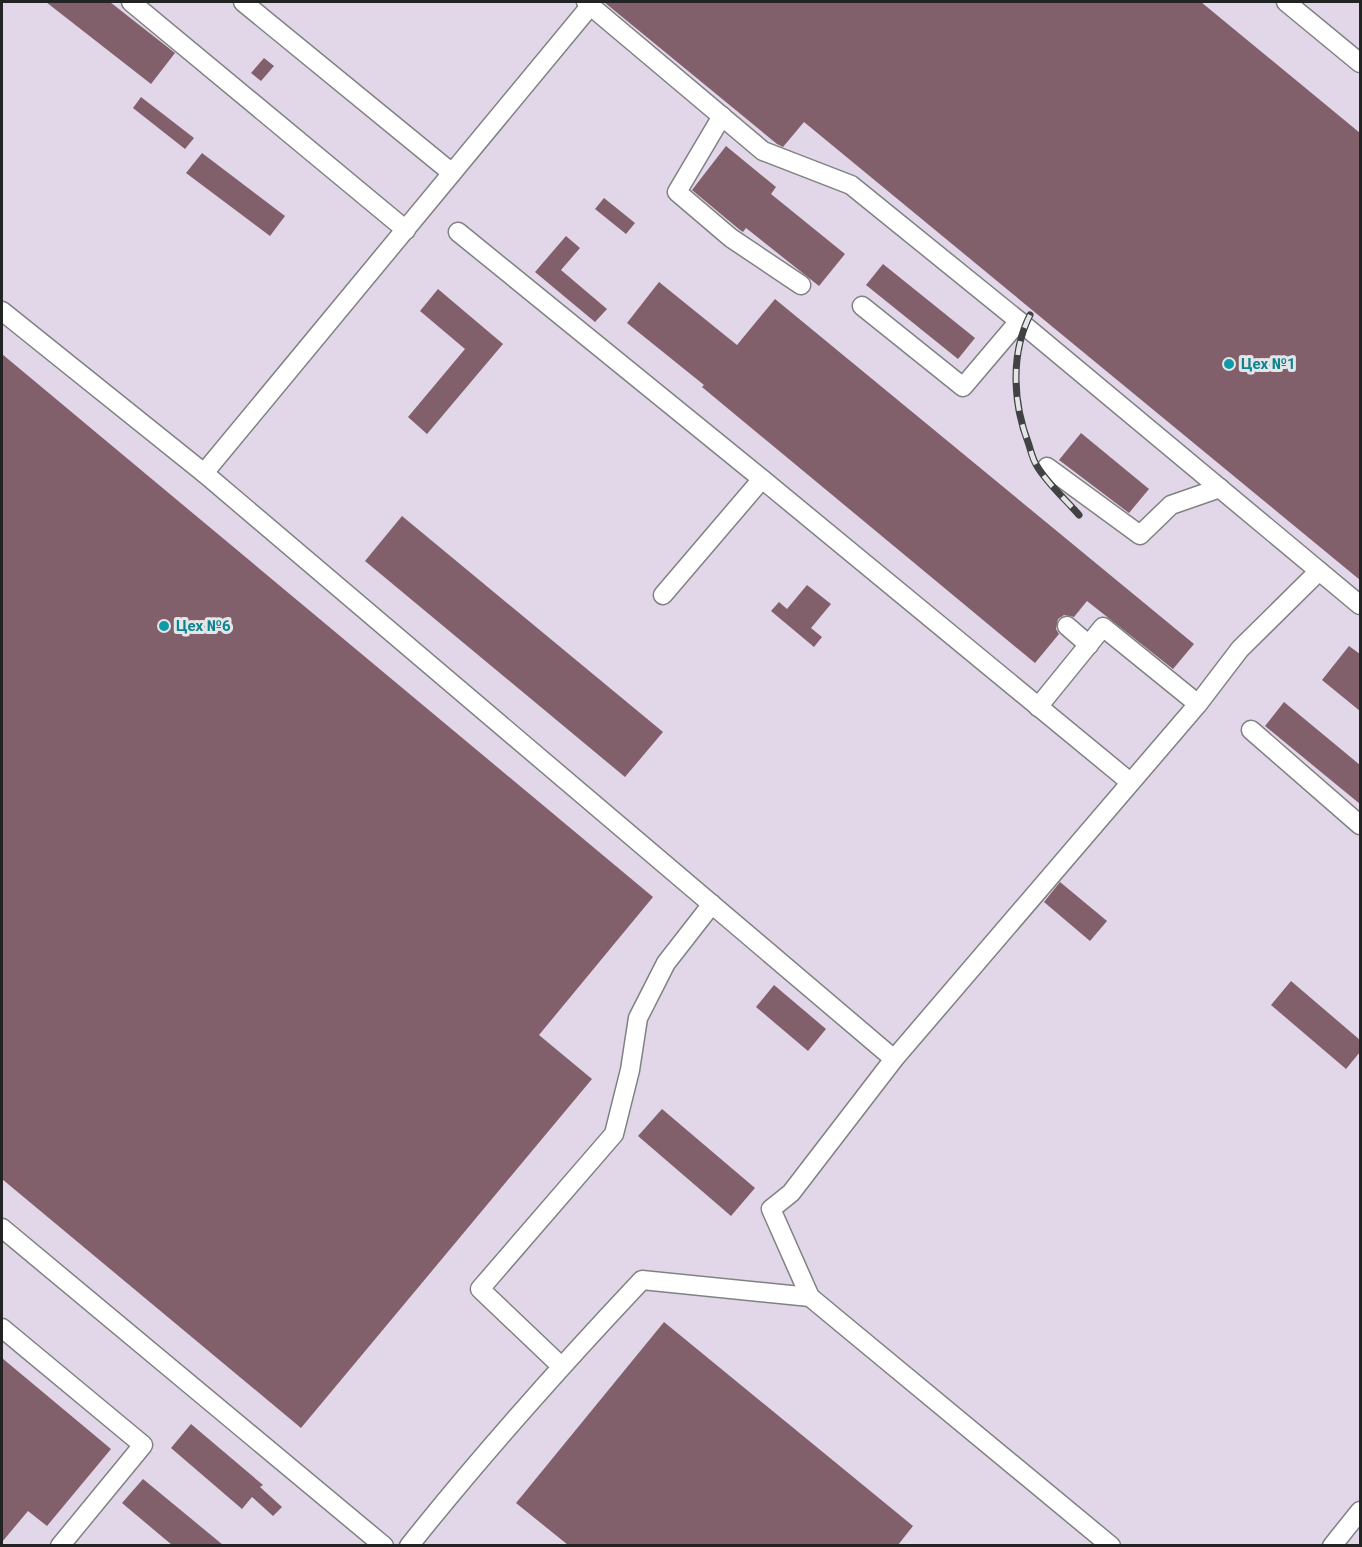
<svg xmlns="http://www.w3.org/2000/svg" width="1362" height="1547" viewBox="0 0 1362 1547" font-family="Roboto,sans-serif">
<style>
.industrial{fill:#e2d6e9}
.building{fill:#82606b}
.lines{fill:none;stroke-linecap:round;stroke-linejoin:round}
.minor-casing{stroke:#808182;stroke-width:21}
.minor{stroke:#fff;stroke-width:18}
.rail-casing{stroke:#414243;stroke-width:7}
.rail{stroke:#e4e5e6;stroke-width:4.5;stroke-dasharray:14;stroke-linecap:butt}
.culture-dot{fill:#0f9aa8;stroke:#e4e5e6;stroke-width:2}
.labels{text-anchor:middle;stroke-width:6;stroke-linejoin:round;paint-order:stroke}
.culture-label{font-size:15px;font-weight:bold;fill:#0d838f;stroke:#e4e5e6;text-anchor:start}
</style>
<rect width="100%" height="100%" fill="#e4e5e6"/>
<!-- industrial -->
<path class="industrial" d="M2,2H1360V1545L2,1546Z"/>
<!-- building -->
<g class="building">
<path d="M46,2H110L175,53L151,84Z"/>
<path d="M604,2H1201L1360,133V580L804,122L783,147L777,144Z"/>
<path d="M264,58L274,66L261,81L251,73Z"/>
<path d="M141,97L194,138L185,149L133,108Z"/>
<path d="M726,146L776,187L771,194L845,254L819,286L746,228L743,232L740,230L692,190Z"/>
<path d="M202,153L285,216L270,236L186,173Z"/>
<path d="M604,198L635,223L626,234L595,209Z"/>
<path d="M566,236L580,248L561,270L607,309L595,322L535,272Z"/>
<path d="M883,264L975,338L958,359L866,285Z"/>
<path d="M659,282L737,345L775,299L1194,644L1173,669L1087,601L1074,617L1064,615L1058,619L1056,629L1059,634L1035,663L702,387L704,385L627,323Z"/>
<path d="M438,289L503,344L427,434L408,417L465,349L420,311Z"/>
<path d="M2,354L653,897L539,1035L592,1079L301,1428L2,1179Z"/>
<path d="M1081,433L1149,489L1129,513L1059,460Z"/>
<path d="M402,516L663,732L625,777L365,561Z"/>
<path d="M807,585L831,604L811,628L822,637L814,647L771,611L779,602L787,609Z"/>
<path d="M1349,646L1360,654V711L1322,680Z"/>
<path d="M1284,702L1360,765V804L1265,726Z"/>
<path d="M1060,882L1107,921L1090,941L1044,902Z"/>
<path d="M1291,981L1360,1040V1052L1346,1069L1271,1005Z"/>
<path d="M774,985L826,1029L808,1051L756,1007Z"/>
<path d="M662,1109L755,1188L731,1216L638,1136Z"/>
<path d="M664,1322L913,1526L898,1545H568L516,1503Z"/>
<path d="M2,1358L111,1449L47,1526L28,1511L2,1542Z"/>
<path d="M191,1424L263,1485L260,1487L282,1507L273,1516L252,1497L242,1509L171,1448Z"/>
<path d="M143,1479L223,1545H172L122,1503Z"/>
</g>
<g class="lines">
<defs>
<g id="minor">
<path d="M131,2L406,230"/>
<path d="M243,2L452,173"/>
<path d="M586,2L763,151L851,185L1019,321L1360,605"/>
<path d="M1286,2L1360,63"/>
<path d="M722,116L677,192L731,238L801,285"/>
<path d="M458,232L762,479L1130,782"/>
<path d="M862,306L963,387L1019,321"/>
<path d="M2,311L204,473L894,1059"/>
<path d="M1047,467L1140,535L1171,505L1220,488"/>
<path d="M204,473L591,5"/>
<path d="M663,595L762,479"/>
<path d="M1067,626L1089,645"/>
<path d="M1038,707L1103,627L1198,704"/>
<path d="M1251,730L1360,825"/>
<path d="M2,1228L384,1546"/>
<path d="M2,1328L143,1445L60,1546"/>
<path d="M561,1366L480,1289L614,1134L630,1070L638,1018L666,963L712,904"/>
<path d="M409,1546C483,1453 561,1366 642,1280L810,1297"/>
<path d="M1111,1546L810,1297L771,1209L791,1193L894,1059L1198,704L1240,649L1319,571"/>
<path d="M1332,1546L1360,1511"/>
</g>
</defs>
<!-- minor casing -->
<use href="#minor" class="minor-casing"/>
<!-- minor -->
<use href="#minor" class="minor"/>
<defs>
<path id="rail" d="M1030,315C1010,355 1013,404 1029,445C1031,452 1033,460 1037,466C1046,482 1067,501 1079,515"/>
</defs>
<!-- rail casing -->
<use href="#rail" class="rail-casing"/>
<!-- rail -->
<use href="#rail" class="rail"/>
</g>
<!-- markers -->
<g class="culture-dot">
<circle cx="1229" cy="364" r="6"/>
<circle cx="164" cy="626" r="6"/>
</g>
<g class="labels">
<!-- culture labels -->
<g class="culture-label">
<text x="1241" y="369">Цех №1</text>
<text x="176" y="631">Цех №6</text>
</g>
</g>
<!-- border -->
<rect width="1362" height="1547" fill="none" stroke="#222323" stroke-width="6"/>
</svg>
